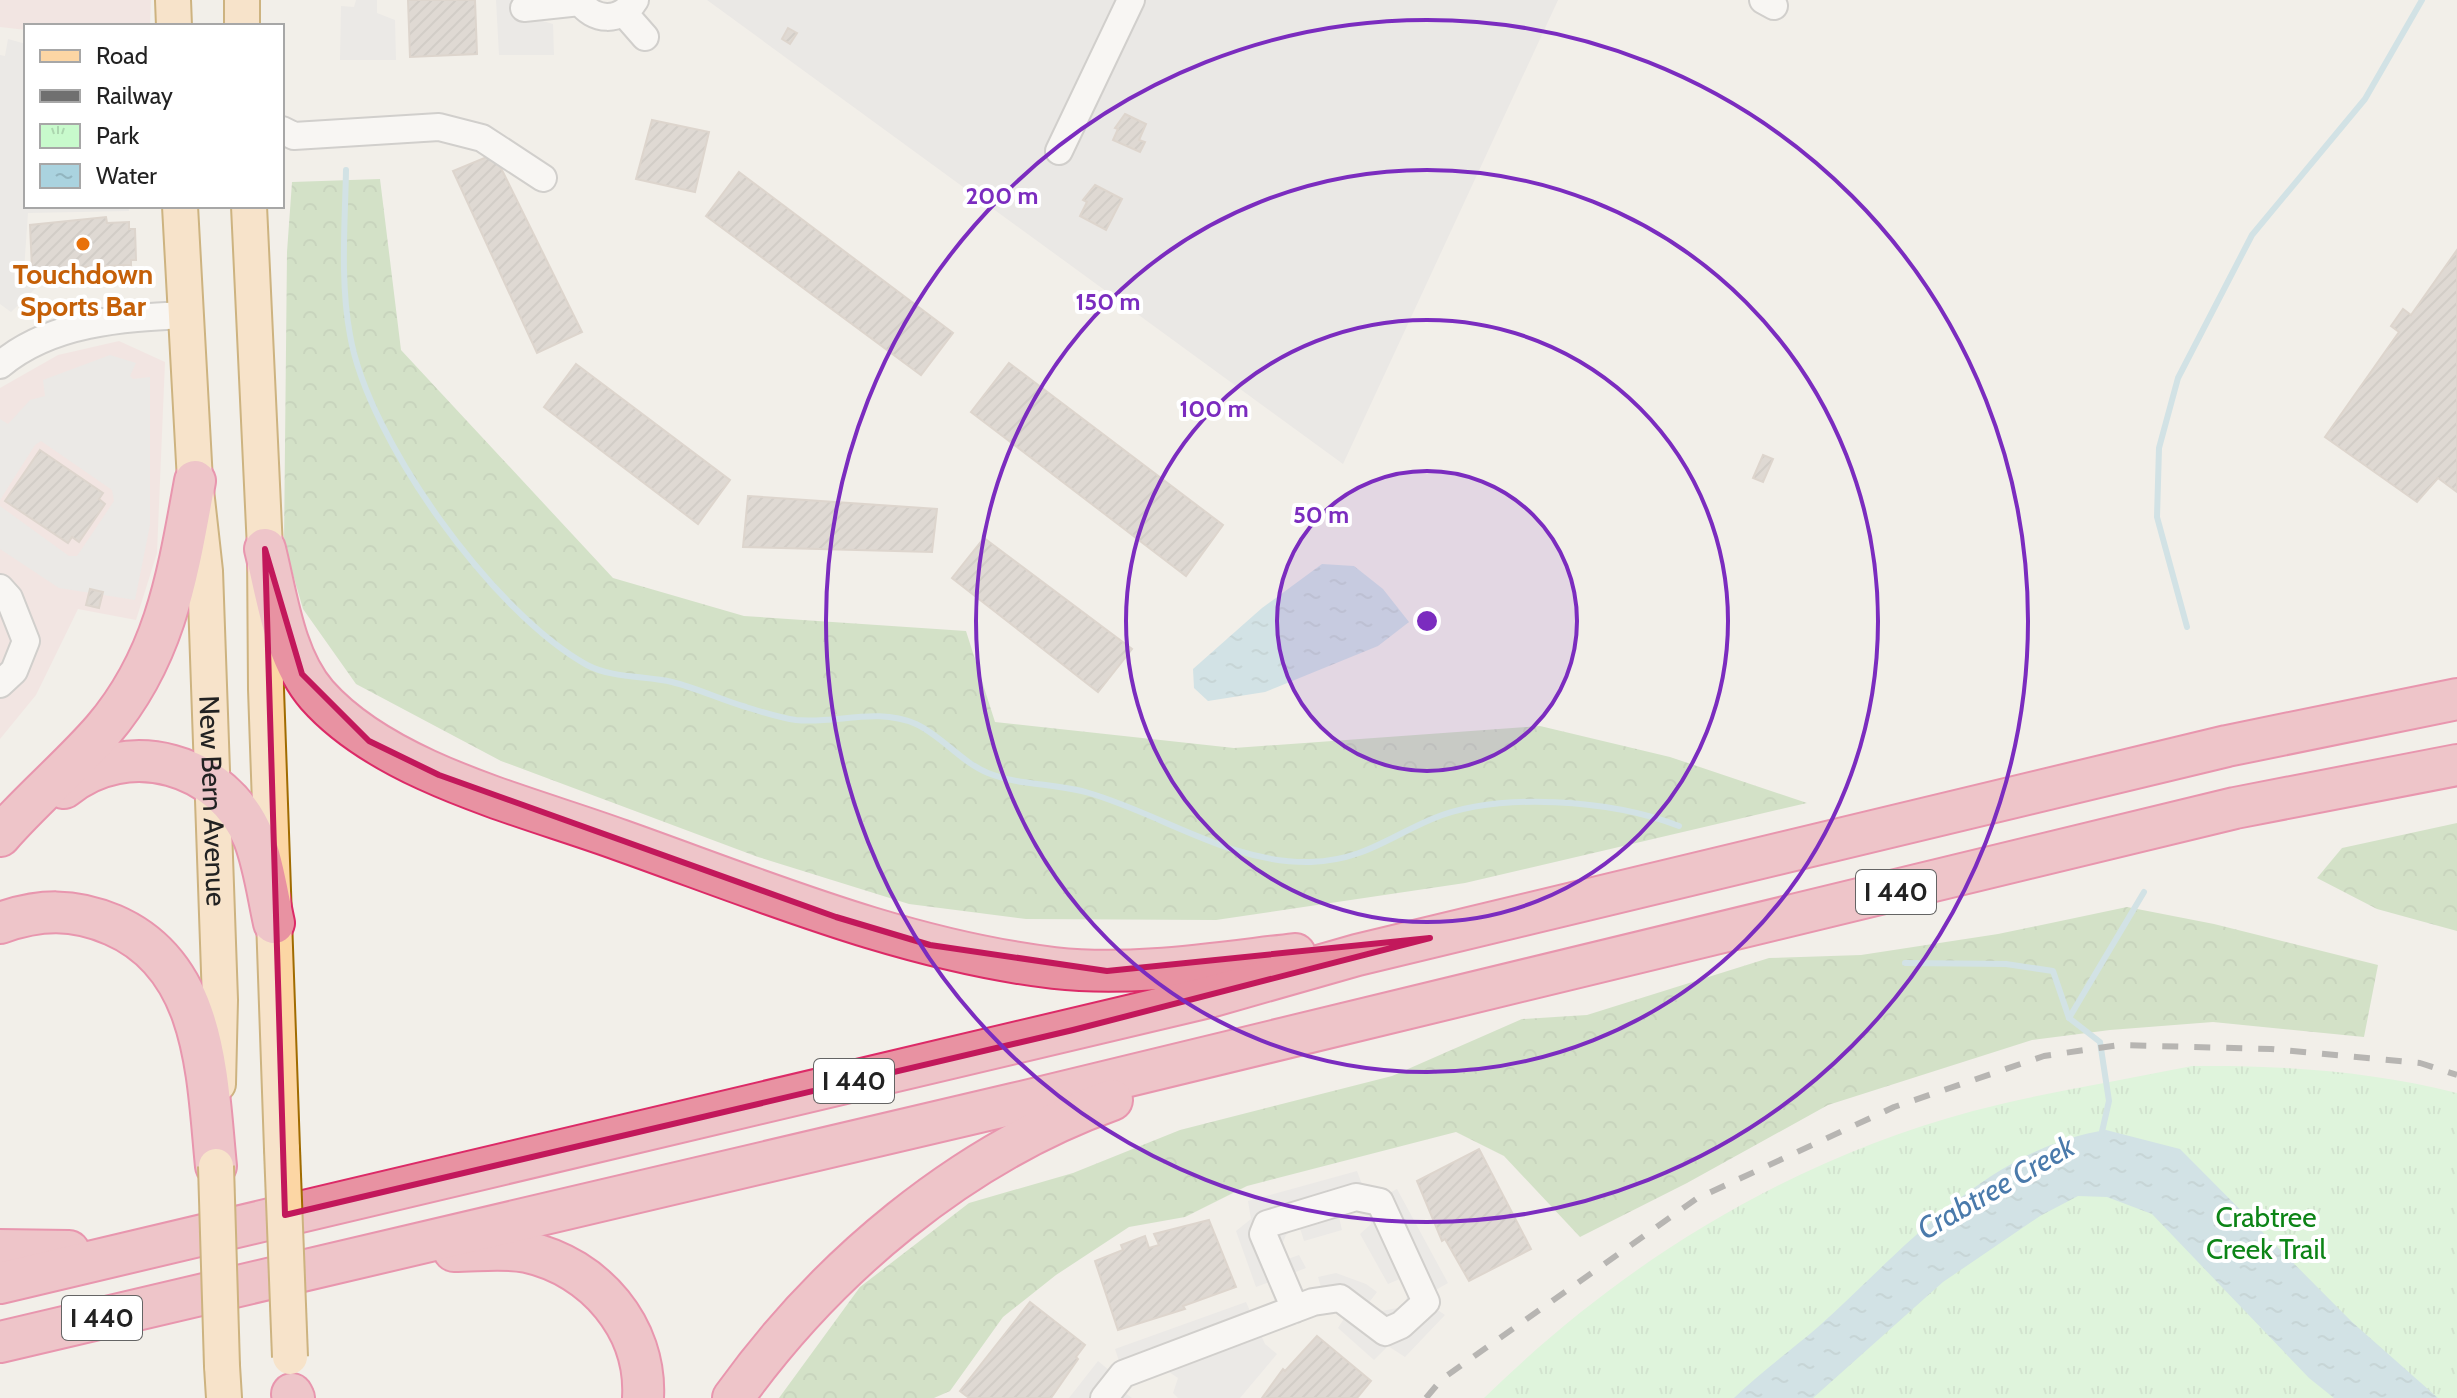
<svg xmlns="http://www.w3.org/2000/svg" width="2457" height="1398" viewBox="0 0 2457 1398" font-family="Cabin,sans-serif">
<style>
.residential{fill:#e0dfdf}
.commercial{fill:#f2dad9}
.forest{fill:url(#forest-crowns)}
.park{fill:url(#park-tufts)}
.parking{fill:#e2e2e2}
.water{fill:url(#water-ripples)}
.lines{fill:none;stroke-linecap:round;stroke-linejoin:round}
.stream{stroke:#aad3df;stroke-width:6}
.building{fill:url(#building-hatch);stroke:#c4b6ab;stroke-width:2}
.minor-casing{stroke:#a9a9a9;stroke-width:30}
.major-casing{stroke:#a06b00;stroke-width:38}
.highway-casing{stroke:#dc2a67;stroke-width:44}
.minor{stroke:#fff;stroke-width:26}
.major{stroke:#fcd6a4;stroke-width:34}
.highway{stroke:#e892a2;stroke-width:40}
.rail{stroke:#707070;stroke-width:6;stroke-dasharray:16 16;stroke-linecap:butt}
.major-bridge-casing{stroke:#a06b00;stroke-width:38;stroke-linecap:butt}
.major-bridge{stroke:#fcd6a4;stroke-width:34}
.marked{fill:none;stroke:#c2185b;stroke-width:6;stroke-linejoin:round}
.ring{fill:none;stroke:#7b2cbf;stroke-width:4}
.food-dot{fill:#e8710a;stroke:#fff;stroke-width:3}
.labels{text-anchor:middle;stroke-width:8;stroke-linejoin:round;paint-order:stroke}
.shield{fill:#fff;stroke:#646464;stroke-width:2}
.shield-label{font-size:26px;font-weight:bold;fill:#222}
.food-label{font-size:28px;font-weight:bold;fill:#c56008;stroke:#fff}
.street-label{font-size:28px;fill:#222;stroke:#fff}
.park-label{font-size:28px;fill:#0c8416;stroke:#fff}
.water-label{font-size:30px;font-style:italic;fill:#4a7aab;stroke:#fff}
.centre{fill:#7b2cbf;stroke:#fff;stroke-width:4}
.ring-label{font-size:24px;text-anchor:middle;font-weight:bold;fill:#7b2cbf;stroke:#fff;stroke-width:8;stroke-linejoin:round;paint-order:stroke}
</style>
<defs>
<pattern id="forest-crowns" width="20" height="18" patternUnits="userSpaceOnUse" patternTransform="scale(2)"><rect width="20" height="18" fill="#add19e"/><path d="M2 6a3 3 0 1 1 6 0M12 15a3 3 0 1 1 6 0" fill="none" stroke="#95b388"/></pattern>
<pattern id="park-tufts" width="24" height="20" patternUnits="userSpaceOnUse" patternTransform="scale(2)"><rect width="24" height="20" fill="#c8facc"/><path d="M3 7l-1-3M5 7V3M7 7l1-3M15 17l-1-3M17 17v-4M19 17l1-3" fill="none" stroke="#acd6af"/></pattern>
<pattern id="water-ripples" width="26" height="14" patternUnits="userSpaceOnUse" patternTransform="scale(2)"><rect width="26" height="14" fill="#aad3df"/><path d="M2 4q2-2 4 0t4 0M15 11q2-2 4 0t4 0" fill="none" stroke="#92b5bf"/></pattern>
<pattern id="building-hatch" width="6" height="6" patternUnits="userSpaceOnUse" patternTransform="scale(2)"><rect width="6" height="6" fill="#c7bfb8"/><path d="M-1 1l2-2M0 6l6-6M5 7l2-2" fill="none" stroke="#aba49e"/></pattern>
</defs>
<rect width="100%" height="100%" fill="#f2efe9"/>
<!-- residential -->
<path class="residential" d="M707,0H1558L1343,464Z"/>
<!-- commercial -->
<g class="commercial">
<path d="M0,0H151L150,26H26V30L0,27Z"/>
<path d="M119,341L165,362L157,553L136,620L78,609L36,695L0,739V388L58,355Z"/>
</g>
<!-- forest -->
<g class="forest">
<path d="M380,179L401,350L613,578L744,616L966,631L995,722L1234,748L1540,726L1670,757L1807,803L1465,883L1216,920L1026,919L909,904L758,857L501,761L356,684L303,609L284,543L287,252L292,182Z"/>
<path d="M2457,823V931L2377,909L2317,878L2342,848Z"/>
<path d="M2127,907L2214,924L2378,965L2364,1037L2213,1022L2110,1030L2032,1040L1828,1105L1687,1183L1580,1237L1504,1156L1456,1132L1247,1186L1185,1217L1129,1227L1056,1275L1003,1317L950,1391L934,1398H779L860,1287L969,1203L1073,1173L1180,1130L1392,1076L1522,1019L1587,1015L1769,958L1861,955L1998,934Z"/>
</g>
<!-- park -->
<path class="park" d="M2192,1066C2281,1065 2371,1071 2457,1093V1398H1484C1623,1262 1785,1162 1973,1111C2045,1092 2119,1081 2192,1066Z"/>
<!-- parking -->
<g class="parking">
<path d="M356,0H377V13L395,20L396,60H340L341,6L354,7Z"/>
<path d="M496,0H536V19L553,24L554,55H499Z"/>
<path d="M8,39L26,44V206H128L129,211L28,213L24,270L39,285L11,312L0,304V55L5,56Z"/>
<path d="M110,355L136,363L130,376L133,379L150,377V525L135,600L59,588L0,549V506L69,556H77L114,501L112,490L41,441L35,445L0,500V419L8,424L30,400L45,396L43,380Z"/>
<path d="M1357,1171L1363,1187L1382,1197L1397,1189L1448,1283L1432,1292V1306L1445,1315L1405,1357L1388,1346L1374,1360L1338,1328L1345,1317L1339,1312L1329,1314L1318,1277L1336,1273L1366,1284L1377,1292L1367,1305L1376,1312L1403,1307L1407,1297L1402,1278L1388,1284L1360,1234L1371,1224L1372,1219L1357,1212L1345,1213L1339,1217L1342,1230L1304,1241L1300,1228H1295L1286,1235L1281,1247L1285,1260L1299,1255L1306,1268L1256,1287L1236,1231L1251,1219L1248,1201Z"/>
<path d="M1246,1302L1265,1344L1277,1354L1240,1398H1178L1173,1393L1178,1378L1169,1372H1159L1130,1384L1124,1392L1132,1398H1069L1098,1361L1110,1371L1120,1364L1115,1349Z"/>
</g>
<!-- water -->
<g class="water">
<path d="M1322,564L1354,566L1383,589L1409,622L1378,646L1265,692L1208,701L1194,688L1193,669L1262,608Z"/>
<path d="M2106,1130L2180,1149L2352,1322L2438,1398H2334L2309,1378L2152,1214L2107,1197L2078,1196L2040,1216L1943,1282L1813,1398H1734C1761,1372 1790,1351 1818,1327C1904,1250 1986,1149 2106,1130Z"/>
</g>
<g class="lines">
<!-- stream -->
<g class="stream">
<path d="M346,170C345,224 340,281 350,335C368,440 494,614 587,665C611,678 646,676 672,682C697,688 721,700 746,707C762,712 780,718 796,720C837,724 876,707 916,724C942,736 961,762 988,773C1020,786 1056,783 1089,793C1164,815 1231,864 1311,862C1363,860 1387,838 1432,819C1499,791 1612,800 1679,826"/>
<path d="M2187,627L2157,517L2159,448L2178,378L2252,235L2365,99L2422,0"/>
<path d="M1905,963L2006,964L2053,971L2069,1018L2100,1042L2109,1101L2101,1136"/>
<path d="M2069,1018L2144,892"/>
</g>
</g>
<!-- building -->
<g class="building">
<path d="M408,0H475L477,54L410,57Z"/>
<path d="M788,28L797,33L790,44L782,39Z"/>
<path d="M1125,114L1146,124L1139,140L1145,142L1140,152L1113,140L1118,129L1115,128Z"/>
<path d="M652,120L709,132L695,192L636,179Z"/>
<path d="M494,154L582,332L537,353L453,171Z"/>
<path d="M739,172L953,333L921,375L706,216Z"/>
<path d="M1095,185L1122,199L1106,230L1080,216L1087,202L1083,200Z"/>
<path d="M106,217L107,223L129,222V229H135L136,260H131V265L32,269L30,225Z"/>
<path d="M2457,250V492L2438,478L2417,502L2325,437L2399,332L2391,326L2403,309L2411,315Z"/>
<path d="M1009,363L1223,525L1186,576L971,412Z"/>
<path d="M576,364L730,480L698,524L544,407Z"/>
<path d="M40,450L103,493L99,499L105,504L79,542L72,537L68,543L5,501Z"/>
<path d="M1763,455L1773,459L1763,482L1753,478Z"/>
<path d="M748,496L937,509L932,552L743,547Z"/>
<path d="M984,538L1132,649L1098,692L952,578Z"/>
<path d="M90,589L103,592L99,608L86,605Z"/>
<path d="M1479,1149L1531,1249L1469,1281L1445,1239L1442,1241L1417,1181Z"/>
<path d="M1209,1220L1236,1287L1183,1306L1185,1309L1118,1330L1095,1261L1123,1250L1121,1245L1145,1236L1149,1248L1159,1245L1154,1234Z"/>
<path d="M1030,1302L1085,1345L1076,1357L1078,1359L1051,1398H969L960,1391Z"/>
<path d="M1317,1336L1371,1381L1357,1398H1262L1283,1369L1285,1371Z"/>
</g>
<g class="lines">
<defs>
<g id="minor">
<path d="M579,0C593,22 621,23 635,0"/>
<path d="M1763,0L1774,6"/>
<path d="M524,8L580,2"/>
<path d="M624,13L645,37"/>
<path d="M282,130L294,136L439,127L482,138L543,178"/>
<path d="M1059,151L1131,0"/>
<path d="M0,365C51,322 122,318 185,315"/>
<path d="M0,588L9,598L26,641L14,671L0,684"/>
<path d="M1104,1398L1123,1374L1313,1302L1340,1298L1385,1332L1401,1325L1426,1302L1380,1202L1356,1197L1267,1224L1263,1234L1295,1309"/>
</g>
<g id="major">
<path d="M173,0L174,26"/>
<path d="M242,0V26"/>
<path id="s1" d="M180,206L195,481L205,571L220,1000L218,1084"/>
<path d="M249,206L265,549L266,689L282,1149"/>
<path d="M222,1366L224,1398"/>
</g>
<g id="highway">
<path d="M265,549C277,597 284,657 317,695C386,773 524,805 620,840C761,890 903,950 1054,968C1133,977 1216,963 1295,954"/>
<path d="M64,788C127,736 224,763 254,839C264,865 268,896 274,923"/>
<path d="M0,836C32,799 71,767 103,730C166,656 178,574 195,481"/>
<path d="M0,923C40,909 73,908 113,925C208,966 207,1078 216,1166"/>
<path d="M0,1250L69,1251"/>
<path d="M454,1251C478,1251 503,1247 527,1252C595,1267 647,1328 643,1398"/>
<path d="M0,1283L1213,996L1357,955L2227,746L2457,699"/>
<path d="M0,1342L1013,1104L2235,808L2457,765"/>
<path d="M292,1394L294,1398"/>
<path d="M733,1398C826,1268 961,1154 1112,1100"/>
</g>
</defs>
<!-- minor casing -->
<use href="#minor" class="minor-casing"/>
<!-- major casing -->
<use href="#major" class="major-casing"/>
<!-- highway casing -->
<use href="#highway" class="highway-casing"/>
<!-- minor -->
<use href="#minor" class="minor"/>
<!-- major -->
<use href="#major" class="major"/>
<!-- highway -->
<use href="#highway" class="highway"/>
<!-- rail -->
<path class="rail" d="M1426,1398L1442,1379L1696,1199L1894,1107L2044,1056L2119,1045L2271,1049L2420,1063L2457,1075"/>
<defs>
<g id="major-bridge">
<path d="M282,1149L290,1357"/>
<path d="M216,1166L222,1366"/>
</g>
</defs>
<!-- major-bridge casing -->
<use href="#major-bridge" class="major-bridge-casing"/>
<!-- major-bridge -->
<use href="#major-bridge" class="major-bridge"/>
</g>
<!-- marked area -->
<path d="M0 0H2457V1398H0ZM265,549L302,674L369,741L439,775L836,917L930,945L1107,971L1430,938L1073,1030L285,1215Z" fill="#f2efe9" fill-opacity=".55" fill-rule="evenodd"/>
<path class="marked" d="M265,549L302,674L369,741L439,775L836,917L930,945L1107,971L1430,938L1073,1030L285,1215Z"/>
<!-- distance rings -->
<circle cx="1427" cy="621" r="150" fill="#7b2cbf" fill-opacity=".12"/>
<g class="ring">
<circle cx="1427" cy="621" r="150"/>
<circle cx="1427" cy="621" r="301"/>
<circle cx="1427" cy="621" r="451"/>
<circle cx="1427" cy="621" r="601"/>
</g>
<!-- markers -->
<circle class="food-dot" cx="83" cy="244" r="8"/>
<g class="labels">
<!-- shield labels -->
<g class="shield">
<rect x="1856" y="870" width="80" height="44" rx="6"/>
<rect x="814" y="1059" width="80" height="44" rx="6"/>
<rect x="62" y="1296" width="80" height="44" rx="6"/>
</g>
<g class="shield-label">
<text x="1896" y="901">I 440</text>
<text x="854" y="1090">I 440</text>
<text x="102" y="1327">I 440</text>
</g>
<!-- food labels -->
<g class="food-label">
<text x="83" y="284">Touchdown<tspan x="83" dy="32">Sports Bar</tspan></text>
</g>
<!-- street labels -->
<g class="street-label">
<text dy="10" stroke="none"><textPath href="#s1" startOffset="596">New Bern Avenue</textPath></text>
</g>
<!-- park labels -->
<g class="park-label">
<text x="2266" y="1227">Crabtree<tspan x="2266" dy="32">Creek Trail</tspan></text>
</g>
<!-- water labels -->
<g class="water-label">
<text transform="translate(1996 1188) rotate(-30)" y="10">Crabtree Creek</text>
</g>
</g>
<circle cx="1427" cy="621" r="12" class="centre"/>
<g class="ring-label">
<text x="1002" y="204">200 m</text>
<text x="1108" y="310">150 m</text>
<text x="1214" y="417">100 m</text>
<text x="1321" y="523">50 m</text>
</g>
<!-- legend -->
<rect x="24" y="24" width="260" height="184" fill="#ffffff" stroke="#a7a7a7" stroke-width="2"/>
<rect x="40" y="50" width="40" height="12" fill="#fcd6a4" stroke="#a7a7a7" stroke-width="2"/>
<text x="96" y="64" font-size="24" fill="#222222">Road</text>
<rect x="40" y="90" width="40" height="12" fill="#707070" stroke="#a7a7a7" stroke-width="2"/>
<text x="96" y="104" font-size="24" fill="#222222">Railway</text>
<rect x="40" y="124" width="40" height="24" fill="url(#park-tufts)" stroke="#a7a7a7" stroke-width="2"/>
<text x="96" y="144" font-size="24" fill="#222222">Park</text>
<rect x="40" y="164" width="40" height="24" fill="url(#water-ripples)" stroke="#a7a7a7" stroke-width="2"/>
<text x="96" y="184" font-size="24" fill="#222222">Water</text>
</svg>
